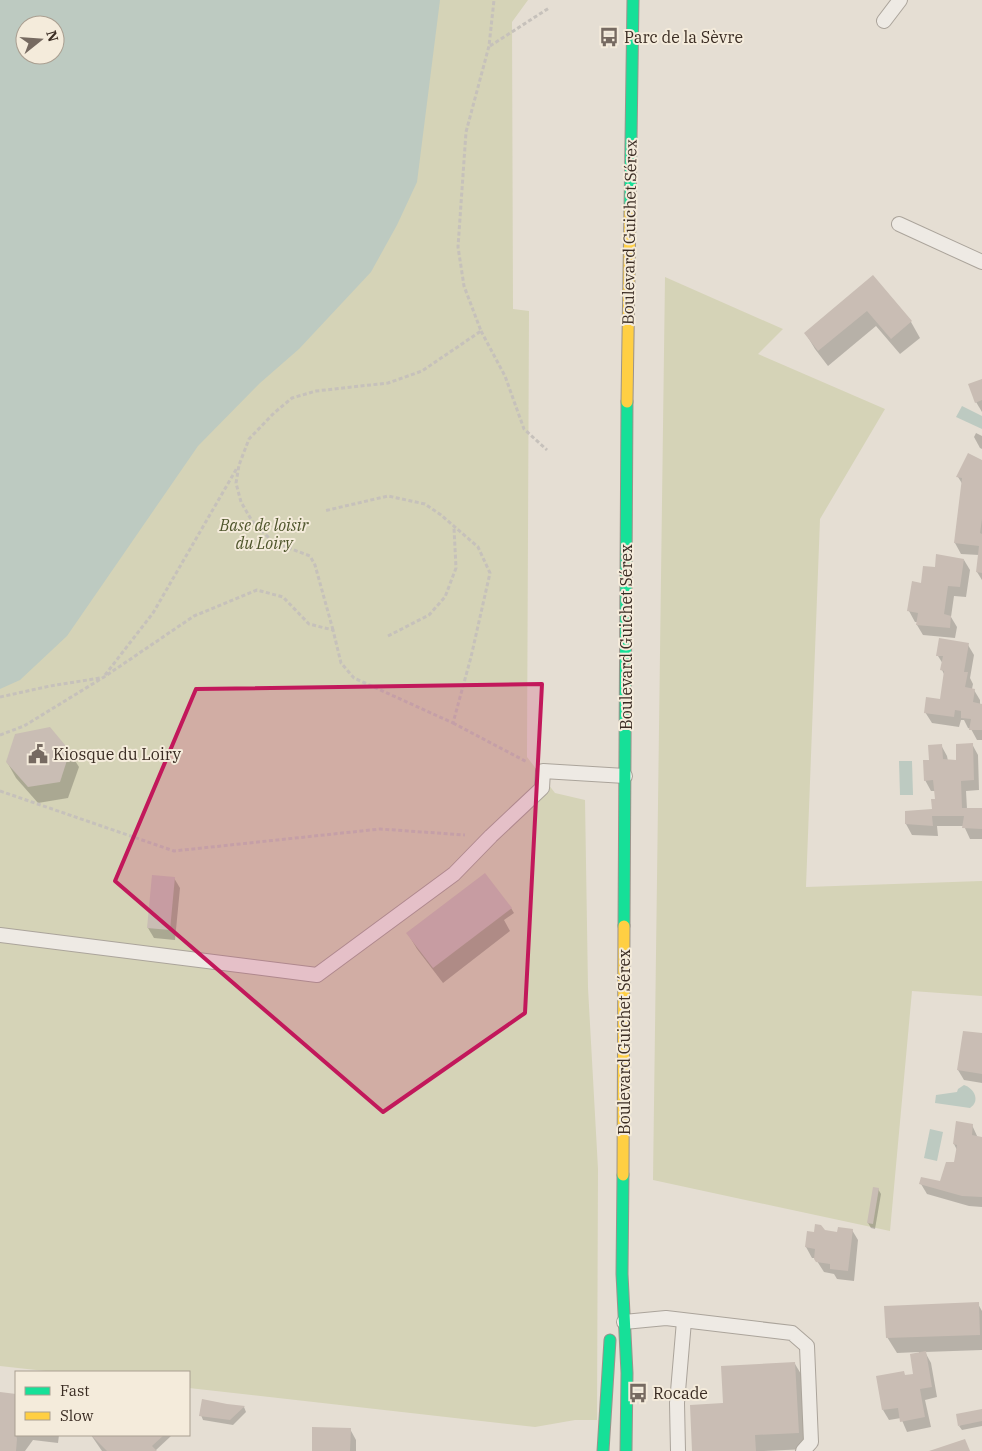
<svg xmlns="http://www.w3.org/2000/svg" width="982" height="1451" viewBox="0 0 982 1451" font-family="'IBM Plex Serif',serif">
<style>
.green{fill:#d5d3b7;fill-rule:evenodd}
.water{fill:#bdcac1;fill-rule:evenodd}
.shadow{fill:#0003}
.building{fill:#c9bdb4}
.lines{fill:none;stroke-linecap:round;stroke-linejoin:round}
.lane-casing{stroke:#aba49b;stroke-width:16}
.fast-casing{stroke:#9b938b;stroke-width:13}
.slow-casing{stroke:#9b938b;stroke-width:13}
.path{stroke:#c6c1bb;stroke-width:3;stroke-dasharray:4 2.5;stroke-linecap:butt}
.lane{stroke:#eeeae4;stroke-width:14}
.fast{stroke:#16e098;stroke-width:11}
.slow{stroke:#ffcf43;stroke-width:11}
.marked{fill:#c2185b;fill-opacity:0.2;stroke:#c2185b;stroke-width:4;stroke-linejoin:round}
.labels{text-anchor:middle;stroke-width:4;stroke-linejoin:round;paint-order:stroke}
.poi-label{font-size:16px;fill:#3a2c23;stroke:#f4ebdb;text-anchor:start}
.street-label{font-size:16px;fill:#3a2c23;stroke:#f4ebdb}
.park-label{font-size:16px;font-style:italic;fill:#4e552b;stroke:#f4ebdb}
</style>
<rect width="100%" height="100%" fill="#e5ded3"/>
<!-- green -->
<g class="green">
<path d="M0,0H528L512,22L513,309L529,311L527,757L555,793L585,800L588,988L598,1169L597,1420H575L535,1427L189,1388V1372H54L0,1366ZM25,25H55V55H25Z"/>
<path d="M665,277L783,329L758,354L885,409L820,519L806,887L982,881V996L912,991L890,1231L653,1180Z"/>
</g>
<!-- water -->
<g class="water">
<path d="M0,0H440L417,182L397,225L371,272L299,349L260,383L198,446L67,636L20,680L0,689ZM25,25H55V55H25Z"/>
<path d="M962,406L982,416V429L956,417Z"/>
<path d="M899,761H912L913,795H900Z"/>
<path d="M964,1085C974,1088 981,1101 970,1108L935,1103L936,1095L957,1092L958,1089Z"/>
<path d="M930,1129L943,1132L937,1161L924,1158Z"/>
</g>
<!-- shadow -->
<g class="shadow">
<path d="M873,277L911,322L920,338L900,354L876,326L828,366L815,349L806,334Z"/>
<path d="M982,380V412L976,402Z"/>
<path d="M976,433L982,436V449L980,448L974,437Z"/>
<path d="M982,461V580L977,572L979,555L961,554L955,543L963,485L958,477Z"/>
<path d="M964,560L970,570L966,597L954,596L951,617L957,627L955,638L923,635L917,625L918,622H915L909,611L922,584L937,569Z"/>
<path d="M940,640L968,645L974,655L970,678L973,684L972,689L974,690L980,700V705H982V740H977L971,729L968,728L964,720H961L959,727L932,723L925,712L941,700L945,676L942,670L943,664L938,656Z"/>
<path d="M972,744L978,755L979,790L966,791L967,809H982V839H970L964,826H937L938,836L912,835L906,824V812L934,811L936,800L935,791H931L925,780L930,761L941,745L947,756L948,761H957Z"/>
<path d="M69,751L79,767L68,798L38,803L16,778L7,762Z"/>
<path d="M174,878L180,888L175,940L154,938L148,928Z"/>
<path d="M511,908L514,913L504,920L510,931L443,983L417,949L408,934Z"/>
<path d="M982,1035V1083L964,1080L958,1070Z"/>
<path d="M972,1125L978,1138H982V1207L969,1206L927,1194L921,1184L941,1183L956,1164L957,1150L954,1144Z"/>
<path d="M878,1189L881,1194L875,1229L871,1228L868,1223Z"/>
<path d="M852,1230L858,1240L854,1281L837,1279L834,1274L824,1272L815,1258H812L806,1247L824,1231L838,1233Z"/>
<path d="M978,1304L982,1311V1350L925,1352L931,1363L937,1397L925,1400L931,1427L907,1432L901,1418L889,1420L883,1410L906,1376L914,1375L919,1354V1352L897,1353L887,1337Z"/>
<path d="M795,1364L804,1379L807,1449L764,1451H693Z"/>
<path d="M0,1394L16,1396V1435H59L58,1443L33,1440L25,1451H0Z"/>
<path d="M244,1407L246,1412L233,1425L203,1420L201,1415Z"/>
<path d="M982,1410V1426L962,1430L959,1426Z"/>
<path d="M350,1429L356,1440V1451H313Z"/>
<path d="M91,1435H170L171,1436L155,1451H102Z"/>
</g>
<!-- building -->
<g class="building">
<path d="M873,275L912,321L891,339L867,311L818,351L804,333Z"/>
<path d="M982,379V400L975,403L968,384Z"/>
<path d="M968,453L982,460V519L980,533L982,534V573L976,572L979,546L954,543L962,478L956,477Z"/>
<path d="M936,554L964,559L960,587L948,586L944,614L951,616L950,628L916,625L918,613L907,611L912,581L921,583L923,566L935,567Z"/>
<path d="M939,638L969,643L964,672H968L965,687L975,689L973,702L982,704V730H969L971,719L961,718V711L955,710L954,717L924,713L926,697L940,699L944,671L940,670L943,656H936Z"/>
<path d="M50,727L70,751L60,782L28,787L6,762L15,734Z"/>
<path d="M973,743L974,780L961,781L962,808H982V829L962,828L964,816H932L933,826L905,824V811L932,809L931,799H935L933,780L924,781L923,760H929L928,745L942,744L943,759L956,760V744Z"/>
<path d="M485,873L512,908L433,968L406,933Z"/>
<path d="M152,875L175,877L170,930L147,928Z"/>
<path d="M963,1031L982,1033V1074L957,1070Z"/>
<path d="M956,1121L973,1124L972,1135L982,1137V1197L962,1196L919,1184L921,1177L940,1181L946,1162H954L957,1145L953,1144Z"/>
<path d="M873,1187L879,1188L873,1224L867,1223Z"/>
<path d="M815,1224L821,1225L825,1230L837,1232L838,1227L853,1229L848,1271L830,1269V1264L816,1262L814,1259L815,1249L805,1247L807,1231L814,1232Z"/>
<path d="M979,1302L980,1335L886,1338L884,1306Z"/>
<path d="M926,1351L932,1387L920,1389L925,1417L900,1422L898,1408L882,1410L876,1376L904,1371L905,1375L913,1374L910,1354Z"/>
<path d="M795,1362L799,1433L755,1435L756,1451H692L690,1405L723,1403L721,1366Z"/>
<path d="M0,1392L16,1394V1435L17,1439L16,1451H0Z"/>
<path d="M202,1399L227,1404L245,1406L230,1420L199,1416Z"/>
<path d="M982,1409V1421L958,1426L956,1414Z"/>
<path d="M312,1427L351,1428L350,1451H312Z"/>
<path d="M91,1435H164L152,1446L157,1451H107Z"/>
<path d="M965,1439L970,1451H929Z"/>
</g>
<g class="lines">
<defs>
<g id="lane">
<path d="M884,21L900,0"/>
<path d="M899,224L982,262"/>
<path d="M0,935L317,975L454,874L491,836L542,788L543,771L625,776"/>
<path d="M624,1322L666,1318L792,1333L807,1346L811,1442L803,1451"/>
<path d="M678,1451L677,1403L684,1321"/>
</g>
<g id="fast">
<path d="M630,210L633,0"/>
<path d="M624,926L627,402"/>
<path d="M623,1175L622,1274L627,1373L626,1451"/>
<path d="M603,1451L610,1340"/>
</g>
<g id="slow">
<path d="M627,402L630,210"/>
<path d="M623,1175L624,926"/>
</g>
</defs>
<!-- lane casing -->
<use href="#lane" class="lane-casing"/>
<!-- fast casing -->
<use href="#fast" class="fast-casing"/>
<!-- slow casing -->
<use href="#slow" class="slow-casing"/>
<!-- path -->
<g class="path">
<path d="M490,46L549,8"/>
<path d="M481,331L505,376L524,429L547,450"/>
<path d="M333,630L315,565L310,556L273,542L252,521L241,502L236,483L239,465L249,439L274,413L292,398L316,391L388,383L422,371L481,331L464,286L458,247L466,132L489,46L494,0"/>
<path d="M388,636L429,615L445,597L456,568L454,528"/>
<path d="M105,675L153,613L237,468"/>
<path d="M0,697L50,686L100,678"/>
<path d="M453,723L527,762"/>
<path d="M0,735L24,726L104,677L194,616L257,590L283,597L309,624L333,630L341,663L354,678L453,723L471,657L490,573L478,547L441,515L425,504L388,496L324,511"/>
<path d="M0,791L174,851L380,829L465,835"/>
</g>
<!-- lane -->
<use href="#lane" class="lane"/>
<!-- fast -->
<use href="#fast" class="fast"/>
<!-- slow -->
<use href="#slow" class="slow"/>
</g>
<!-- marked area -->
<path class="marked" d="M542,684L525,1013L383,1112L115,881L196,689Z"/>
<!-- icons -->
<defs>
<symbol id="bus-bare" viewBox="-9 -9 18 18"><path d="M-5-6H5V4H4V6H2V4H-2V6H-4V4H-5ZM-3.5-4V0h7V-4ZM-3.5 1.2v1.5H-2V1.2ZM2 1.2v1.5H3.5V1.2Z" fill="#766a61" stroke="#f4ebdb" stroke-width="2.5" paint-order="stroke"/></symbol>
<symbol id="civic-bare" viewBox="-9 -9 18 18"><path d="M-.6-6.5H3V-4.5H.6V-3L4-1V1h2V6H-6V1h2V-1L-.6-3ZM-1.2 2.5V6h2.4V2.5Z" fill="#766a61" stroke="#f4ebdb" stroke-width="2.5" paint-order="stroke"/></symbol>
</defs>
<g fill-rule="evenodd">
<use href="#bus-bare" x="595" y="23" width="28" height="28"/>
<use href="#civic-bare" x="24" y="740" width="28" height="28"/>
<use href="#bus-bare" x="624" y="1379" width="28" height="28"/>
</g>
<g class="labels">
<!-- poi labels -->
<g class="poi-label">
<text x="624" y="43">Parc de la Sèvre</text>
<text x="53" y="760">Kiosque du Loiry</text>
<text x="653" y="1399">Rocade</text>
</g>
<!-- street labels -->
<g class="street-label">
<text transform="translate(629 232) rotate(-89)" y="6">Boulevard Guichet Sérex</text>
<text transform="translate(626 637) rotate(-90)" y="6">Boulevard Guichet Sérex</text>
<text transform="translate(624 1042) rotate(-90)" y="6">Boulevard Guichet Sérex</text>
</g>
<!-- park labels -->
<g class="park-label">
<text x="264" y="531">Base de loisir<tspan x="264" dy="18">du Loiry</tspan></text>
</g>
</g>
<!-- legend -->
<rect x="15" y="1371" width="175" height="65" fill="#f4ebdb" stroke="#aa9f91"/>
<rect x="25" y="1387" width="25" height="8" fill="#16e098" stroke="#aa9f91"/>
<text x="60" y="1396" font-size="15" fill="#3a2c23">Fast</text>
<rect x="25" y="1412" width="25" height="8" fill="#ffcf43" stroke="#aa9f91"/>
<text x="60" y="1421" font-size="15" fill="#3a2c23">Slow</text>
<!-- north arrow -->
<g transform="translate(40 40) rotate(73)"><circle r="24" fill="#f4ebdb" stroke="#aa9f91"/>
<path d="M0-4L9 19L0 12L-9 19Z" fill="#766a61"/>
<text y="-8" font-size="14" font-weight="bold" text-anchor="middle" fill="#3a2c23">N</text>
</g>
</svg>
